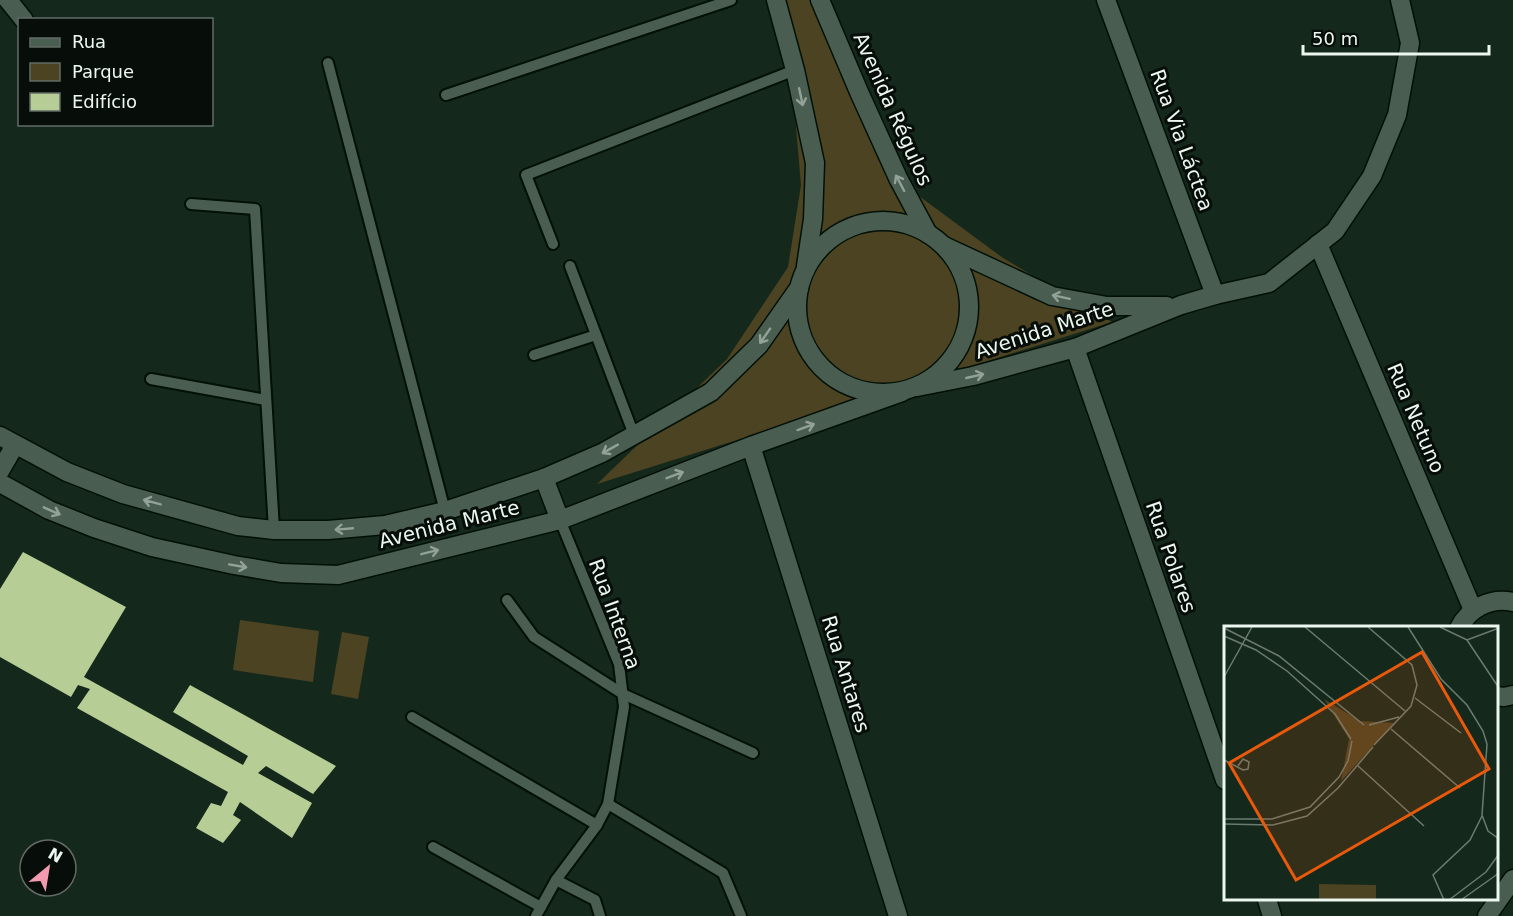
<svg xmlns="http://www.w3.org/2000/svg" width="1513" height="916" viewBox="0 0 1513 916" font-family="'DejaVu Sans',sans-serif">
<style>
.green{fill:#4c4322}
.building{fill:#b7cd96}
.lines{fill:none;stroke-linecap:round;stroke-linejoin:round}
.service-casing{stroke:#021007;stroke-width:14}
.minor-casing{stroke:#021007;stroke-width:21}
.tertiary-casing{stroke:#021007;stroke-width:21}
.service{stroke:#495d50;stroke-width:10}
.minor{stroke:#495d50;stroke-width:18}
.tertiary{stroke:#495d50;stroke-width:18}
.oneway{stroke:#92a298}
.labels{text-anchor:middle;stroke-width:6;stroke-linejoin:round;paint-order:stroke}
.street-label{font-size:20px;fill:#ebf7ef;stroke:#070e09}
.inset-road{fill:none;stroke:#6b7b70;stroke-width:1.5}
.view{fill:#e8590c;fill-opacity:0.15;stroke:#e8590c;stroke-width:3}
.inset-edge{fill:none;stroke:#ebf7ef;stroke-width:3}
</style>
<rect width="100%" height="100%" fill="#15281c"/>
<!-- green -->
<g class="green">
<path d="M785,0H812L919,196L1003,258L1112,322L597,484L727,359L788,267L801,185Z"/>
<path d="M240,620L319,631L313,682L233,670Z"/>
<path d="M342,632L369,637L358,699L331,694Z"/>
</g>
<!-- building -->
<path class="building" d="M23,552L126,607L84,677L243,765L248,756L173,712L190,685L336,766L313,794L266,766L258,773L312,803L292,838L240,802L233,815L241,820L223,843L196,828L211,803L221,806L228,792L77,708L90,689L78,685L71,697L0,657V589Z"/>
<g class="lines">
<defs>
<g id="service">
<path d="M328,63L445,511"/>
<path d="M446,95L731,0"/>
<path d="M191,204L255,209L274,530"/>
<path d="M553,244L526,175L795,70"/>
<path d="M570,266L634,435"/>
<path d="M534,355L596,335"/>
<path d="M151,379L266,400"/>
<path d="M507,600L534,637L623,694L753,753"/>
<path d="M412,717L597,825"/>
<path d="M608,804L723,873L741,916"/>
<path d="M433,847L541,907"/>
<path d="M556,880L595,900L600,916"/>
<path d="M536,916L556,880L597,825L608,804L624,707L619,664L560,520"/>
</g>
<g id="minor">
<path d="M8,0L24,20"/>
<path d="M1106,0L1215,295"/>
<path d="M1318,244L1473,610"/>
<path d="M944,246L1052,296L1107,306H1167"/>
<path d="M1075,348L1225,780"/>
<path d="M917,387L973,376L1075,348L1181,305L1215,295L1269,283L1335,231L1372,176L1397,115L1410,43L1400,0"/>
<path d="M751,446L898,916"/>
<path d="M1459,628C1469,608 1491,597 1513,602"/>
<path d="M1496,696L1504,697L1513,695"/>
<path d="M1267,900L1272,916"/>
<path d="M1487,916L1513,879"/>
</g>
<g id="tertiary">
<path d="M776,0L795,70L815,163L813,219L806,266"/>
<path d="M820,0L859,92L898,178L928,234"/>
<circle cx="883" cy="307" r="86"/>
<path d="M0,436L67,472L123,494L238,526L274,530H328L385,525L445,511L544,478L602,453L711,392L759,345L799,288"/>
<path d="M0,471L15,445"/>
<path d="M544,478L560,520"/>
<path d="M0,483L49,510L94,528L152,547L234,565L281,573L338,575L560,520L751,446L902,392"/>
</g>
</defs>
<!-- service casing -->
<use href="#service" class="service-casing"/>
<!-- minor casing -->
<use href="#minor" class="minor-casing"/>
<!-- tertiary casing -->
<use href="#tertiary" class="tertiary-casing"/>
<!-- service -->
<use href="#service" class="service"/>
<!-- minor -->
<use href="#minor" class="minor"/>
<!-- tertiary -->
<use href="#tertiary" class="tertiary"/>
</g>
<!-- one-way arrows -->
<defs><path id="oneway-shaft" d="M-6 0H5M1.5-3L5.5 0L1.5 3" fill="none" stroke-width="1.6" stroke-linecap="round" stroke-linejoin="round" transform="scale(1.5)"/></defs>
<g class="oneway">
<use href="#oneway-shaft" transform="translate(801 97) rotate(78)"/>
<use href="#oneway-shaft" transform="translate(900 183) rotate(-118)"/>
<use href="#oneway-shaft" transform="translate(1061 297) rotate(-168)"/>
<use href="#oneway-shaft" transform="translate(765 336) rotate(125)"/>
<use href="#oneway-shaft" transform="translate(975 376) rotate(-13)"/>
<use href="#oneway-shaft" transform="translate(806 427) rotate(-20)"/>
<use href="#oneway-shaft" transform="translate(610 449) rotate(151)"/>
<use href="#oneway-shaft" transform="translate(675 475) rotate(-21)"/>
<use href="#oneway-shaft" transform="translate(152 502) rotate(-165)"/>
<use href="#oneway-shaft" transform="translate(52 511) rotate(24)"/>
<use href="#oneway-shaft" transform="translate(344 529) rotate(175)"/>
<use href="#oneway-shaft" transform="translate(430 552) rotate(-14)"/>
<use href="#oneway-shaft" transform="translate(238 566) rotate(10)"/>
</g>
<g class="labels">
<!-- street labels -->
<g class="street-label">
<text transform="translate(893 109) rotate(66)" y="7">Avenida Régulos</text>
<text transform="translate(1182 140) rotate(70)" y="7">Rua Via Láctea</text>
<text transform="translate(1044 330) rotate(-18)" y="7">Avenida Marte</text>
<text transform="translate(1416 418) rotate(67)" y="7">Rua Netuno</text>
<text transform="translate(449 524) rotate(-14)" y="7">Avenida Marte</text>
<text transform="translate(1171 557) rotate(71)" y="7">Rua Polares</text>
<text transform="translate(615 614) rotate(70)" y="7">Rua Interna</text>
<text transform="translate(846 674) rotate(73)" y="7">Rua Antares</text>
</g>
</g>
<!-- overview -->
<g transform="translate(1224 626)">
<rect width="274" height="274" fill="#15281c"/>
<path d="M100,73L136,95L170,97L117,155L125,113ZM95,258L152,259V274H95Z" fill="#4c4322"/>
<path class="inset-road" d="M81,1L181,85M144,1L188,39L193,59L187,80L150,119M184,1L217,53L243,79L259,105L263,118L258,189L264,205L275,213M216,1L243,14L275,2M0,2L55,30L140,99M0,10L32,24L63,45L111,88L127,113M243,14L275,62M0,51L28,1M191,72L237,107M145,99L175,91M167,103L236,162M0,134L19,144L24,143L25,136L19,133L14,140M133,139L200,200M0,193H48L86,181L115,151L124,135L128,115M0,198L49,199L83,190L114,162L149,121M220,274L209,249L246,214L258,190M225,274L262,246L275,228M237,274L275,247"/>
<path class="view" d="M198,26L265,143L72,254L5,137Z"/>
<rect width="274" height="274" class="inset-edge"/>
</g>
<!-- legend -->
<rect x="18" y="18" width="195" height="108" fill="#070e09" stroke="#626b65" stroke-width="1.5"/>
<rect x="30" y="38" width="30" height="9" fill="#495d50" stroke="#626b65" stroke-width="1.5"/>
<text x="72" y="48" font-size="18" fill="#ebf7ef">Rua</text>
<rect x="30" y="63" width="30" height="18" fill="#4c4322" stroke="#626b65" stroke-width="1.5"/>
<text x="72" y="78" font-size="18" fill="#ebf7ef">Parque</text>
<rect x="30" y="93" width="30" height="18" fill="#b7cd96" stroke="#626b65" stroke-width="1.5"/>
<text x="72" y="108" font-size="18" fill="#ebf7ef">Edifício</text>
<!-- north arrow -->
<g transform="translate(48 868) rotate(30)"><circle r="28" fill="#070e09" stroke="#626b65" stroke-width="1.5"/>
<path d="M0-4.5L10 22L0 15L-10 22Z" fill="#f29ab0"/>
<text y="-9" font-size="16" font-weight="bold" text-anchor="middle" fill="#ebf7ef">N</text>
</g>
<!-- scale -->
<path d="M1303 45v9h186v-9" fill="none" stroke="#ebf7ef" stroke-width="3"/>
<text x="1312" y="45" font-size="18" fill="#ebf7ef" stroke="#070e09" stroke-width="4.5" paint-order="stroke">50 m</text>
</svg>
